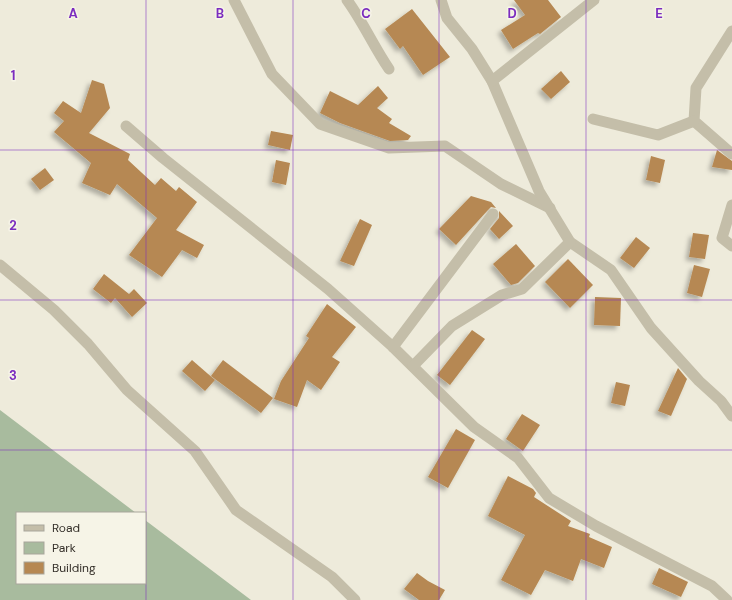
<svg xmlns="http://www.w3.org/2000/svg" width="732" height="600" viewBox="0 0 732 600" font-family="'DM Sans',sans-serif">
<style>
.green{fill:#a8bb9e}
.building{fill:#b68852;filter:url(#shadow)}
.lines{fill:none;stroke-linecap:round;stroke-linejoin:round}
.minor{stroke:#c4bea9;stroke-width:11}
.grid{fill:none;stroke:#7b2cbf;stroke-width:1;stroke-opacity:0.55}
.grid-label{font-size:13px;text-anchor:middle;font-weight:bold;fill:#7b2cbf;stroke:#f6f4e7;stroke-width:3;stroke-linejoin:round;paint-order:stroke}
</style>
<defs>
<filter id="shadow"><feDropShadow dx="-3.5" dy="3.5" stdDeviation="2" flood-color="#0004"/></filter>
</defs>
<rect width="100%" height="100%" fill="#eeebdb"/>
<!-- green -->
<path class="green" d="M0,410L136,513H17V583H145V520L251,600H0Z"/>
<!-- building -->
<g class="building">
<path d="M514,0H548L561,17L540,34L538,33L513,49L501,30L525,15Z"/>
<path d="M412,9L450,57L423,75L403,46L400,49L385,29Z"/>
<path d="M561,71L570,82L551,99L541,89Z"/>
<path d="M92,80L104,84L110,108L89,133L130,154L128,160L155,185L161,178L176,191L179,187L197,202L176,230L204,245L197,258L182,250L162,277L129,255L157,218L117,184L110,195L82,183L91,163L54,132L64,121L54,113L63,101L81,113Z"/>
<path d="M378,86L388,98L377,108L392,119L389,123L411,136L408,140L390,141L340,123L320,113L330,91L358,105Z"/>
<path d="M271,131L293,135L290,150L268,145Z"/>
<path d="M717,150L732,161V170L712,167Z"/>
<path d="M651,156L665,160L660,183L646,180Z"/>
<path d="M276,160L290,163L286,185L272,182Z"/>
<path d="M45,168L54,180L40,190L31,179Z"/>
<path d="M471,196L491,202L496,208L491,207L488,210L456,245L439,229Z"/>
<path d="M499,211L513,226L499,239L490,229L499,218Z"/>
<path d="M360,219L372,225L354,266L340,261Z"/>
<path d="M693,233L709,235L705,259L689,257Z"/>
<path d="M636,237L650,248L634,268L620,258Z"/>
<path d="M516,244L535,266L518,283L511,285L493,264Z"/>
<path d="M568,259L593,285L570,308L545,282Z"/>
<path d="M694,265L710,269L702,297L687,293Z"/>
<path d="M104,274L129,294L134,289L147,303L132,317L115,298L111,303L93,289Z"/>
<path d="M595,297L621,298L620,326L594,325Z"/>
<path d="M327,304L356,327L332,357L340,362L321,390L307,380L297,407L274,399L281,381L309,338L306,336Z"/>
<path d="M472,330L485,339L450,385L437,375Z"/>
<path d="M192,360L215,380L205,391L182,371Z"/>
<path d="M223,360L273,398L261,413L211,376Z"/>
<path d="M678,368L687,379L671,416L658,411Z"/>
<path d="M616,382L630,385L625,406L611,403Z"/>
<path d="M522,414L540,425L523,451L506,439Z"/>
<path d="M456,429L475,440L448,488L428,477Z"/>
<path d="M508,476L533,489L536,493L534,497L571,521L568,526L590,534L589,537L612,547L604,568L581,559L573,581L545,570L531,595L501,580L525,535L488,516Z"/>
<path d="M659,568L688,582L681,597L652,584Z"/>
<path d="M417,573L428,581L445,590L439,600H419L404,589Z"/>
</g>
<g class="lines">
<!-- minor -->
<g class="minor">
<path d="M234,0L272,74L320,124L389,148L445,146L501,184L550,208"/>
<path d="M347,0C363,22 374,47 389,69"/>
<path d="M441,0L447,18L472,49L492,81L539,191L570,242L611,270L651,328L699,381L721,401L732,416"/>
<path d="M732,31L696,88L694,121L732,154"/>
<path d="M492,81L594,0"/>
<path d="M593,119L658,135L694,121"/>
<path d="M126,126L163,158L328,289L393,347L474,427L518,458L549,498L596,526L712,586L727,600"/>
<path d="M732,205L722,238L732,246"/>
<path d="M0,265L54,310L88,344L127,390L195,451L236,510L332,577L355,600"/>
<path d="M393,347L493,214"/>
<path d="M413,366L452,326L502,295L522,289L570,242"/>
</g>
</g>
<!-- grid -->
<path class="grid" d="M146,0V600M293,0V600M439,0V600M586,0V600M0,150H732M0,300H732M0,450H732"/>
<g class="grid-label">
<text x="73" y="18">A</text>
<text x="220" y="18">B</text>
<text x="366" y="18">C</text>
<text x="512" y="18">D</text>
<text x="659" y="18">E</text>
<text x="13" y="80">1</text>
<text x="13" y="230">2</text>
<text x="13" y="380">3</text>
</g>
<!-- legend -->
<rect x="16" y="512" width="130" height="72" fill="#f6f4e7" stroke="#a8a59b"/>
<rect x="24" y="525" width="20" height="6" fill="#c4bea9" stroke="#a8a59b"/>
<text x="52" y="532" font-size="12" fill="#332e28">Road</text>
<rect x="24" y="542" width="20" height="12" fill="#a8bb9e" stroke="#a8a59b"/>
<text x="52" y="552" font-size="12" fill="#332e28">Park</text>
<rect x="24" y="562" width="20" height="12" fill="#b68852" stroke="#a8a59b"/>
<text x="52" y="572" font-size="12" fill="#332e28">Building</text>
</svg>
